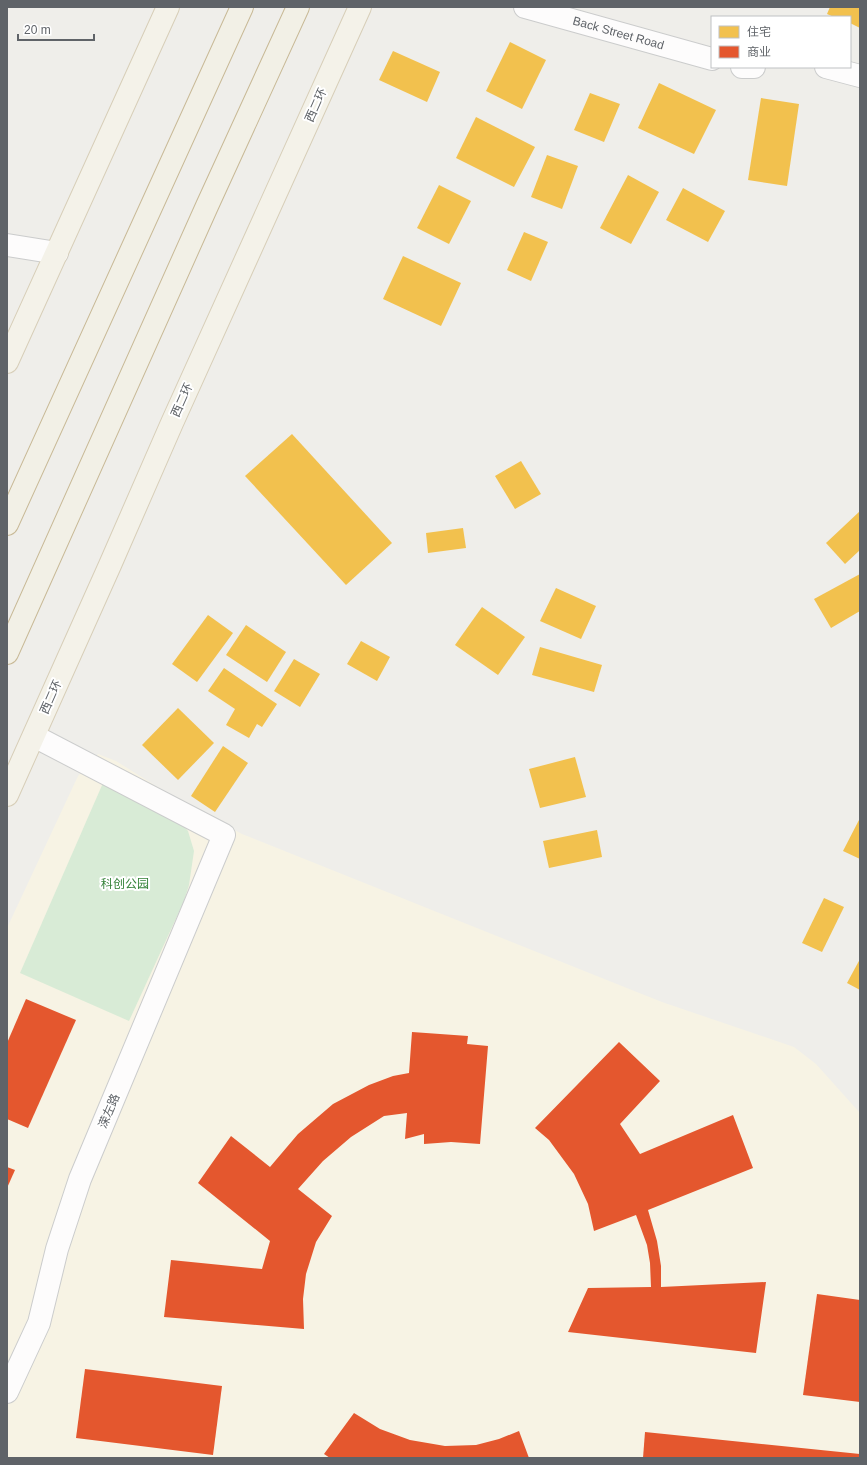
<svg xmlns="http://www.w3.org/2000/svg" width="867" height="1465" viewBox="0 0 867 1465" font-family="Helvetica,'Noto Sans SC',sans-serif">
<style>
.commercial{fill:#f7f3e4}
.green{fill:#d8ebd6}
.homes{fill:#f2c14e}
.shops{fill:#e4572e}
.lines{fill:none;stroke-linecap:round;stroke-linejoin:round}
.minor-casing{stroke:#cbcccc;stroke-width:24}
.primary-casing{stroke:#d7ceb8;stroke-width:24}
.trunk-casing{stroke:#c8b996;stroke-width:24}
.minor{stroke:#fdfcfc;stroke-width:22}
.primary{stroke:#f4f2e9;stroke-width:22}
.trunk{stroke:#f2f0e6;stroke-width:22}
.labels{text-anchor:middle;stroke-width:4;stroke-linejoin:round;paint-order:stroke}
.street-label{font-size:12px;fill:#5f6368;stroke:#fff}
.park-label{font-size:12px;fill:#348238;stroke:#fff}
</style>
<rect width="100%" height="100%" fill="#efeeea"/>
<!-- commercial -->
<path class="commercial" d="M98,754L116,761L180,801L242,834L662,1002L794,1047L816,1064L860,1113V1458H7V928L78,776Z"/>
<!-- green -->
<path class="green" d="M103,783L177,818L188,831L194,851L189,885L184,901L129,1021L20,973Z"/>
<!-- homes -->
<g class="homes">
<path d="M830,7H860V28L850,23V17H834L827,14Z"/>
<path d="M510,42L546,60L522,109L486,91Z"/>
<path d="M393,51L440,72L427,102L379,80Z"/>
<path d="M659,83L716,110L694,154L638,128Z"/>
<path d="M590,93L620,104L604,142L574,130Z"/>
<path d="M761,98L799,104L787,186L748,180Z"/>
<path d="M476,117L535,147L514,187L456,158Z"/>
<path d="M547,155L578,166L562,209L531,197Z"/>
<path d="M628,175L659,192L631,244L600,228Z"/>
<path d="M439,185L471,201L449,244L417,228Z"/>
<path d="M683,188L725,211L708,242L666,220Z"/>
<path d="M524,232L548,242L531,281L507,270Z"/>
<path d="M403,256L461,283L441,326L383,299Z"/>
<path d="M292,434L392,543L346,585L245,476Z"/>
<path d="M521,461L541,494L515,509L495,476Z"/>
<path d="M860,511V550L845,564L826,543Z"/>
<path d="M463,528L466,548L428,553L426,533Z"/>
<path d="M860,574V611L831,628L814,599Z"/>
<path d="M556,588L596,606L581,639L540,621Z"/>
<path d="M482,607L525,637L498,675L455,645Z"/>
<path d="M208,615L233,633L197,682L172,664Z"/>
<path d="M246,625L286,652L267,682L226,655Z"/>
<path d="M361,641L390,657L377,681L347,664Z"/>
<path d="M540,647L602,665L594,692L532,675Z"/>
<path d="M294,659L320,674L300,707L274,691Z"/>
<path d="M224,668L277,704L262,727L257,724L249,738L226,725L235,709L208,691Z"/>
<path d="M178,708L214,743L178,780L142,745Z"/>
<path d="M223,746L248,763L215,812L191,796Z"/>
<path d="M575,757L586,797L540,808L529,769Z"/>
<path d="M860,818V859L843,851Z"/>
<path d="M597,830L602,857L549,868L543,841Z"/>
<path d="M824,898L844,907L822,952L802,943Z"/>
<path d="M860,959V990L847,983Z"/>
</g>
<!-- shops -->
<g class="shops">
<path d="M26,999L76,1020L28,1128L7,1119V1043Z"/>
<path d="M412,1032L468,1036L467,1044L488,1046L480,1144L451,1142L424,1144V1134L405,1139L407,1113L384,1116L351,1137L323,1161L298,1189L332,1216L316,1242L306,1274L303,1299L304,1329L164,1317L171,1260L262,1269L270,1241L198,1183L231,1136L270,1167L298,1134L333,1104L369,1085L393,1076L409,1073Z"/>
<path d="M619,1042L660,1081L620,1124L640,1154L733,1115L753,1168L648,1210L657,1241L661,1266V1287L766,1282L756,1353L568,1332L588,1288L651,1287L650,1263L647,1245L636,1215L594,1231L588,1204L574,1174L549,1140L535,1128Z"/>
<path d="M7,1167L15,1170L7,1188Z"/>
<path d="M817,1294L860,1300V1402L803,1395Z"/>
<path d="M85,1369L222,1386L213,1455L76,1438Z"/>
<path d="M354,1413L380,1429L410,1440L445,1446L476,1445L499,1439L519,1431L529,1458H330L324,1454Z"/>
<path d="M645,1432L860,1454V1458H643Z"/>
</g>
<g class="lines">
<defs>
<g id="minor">
<path id="s1" d="M525,7L712,59"/>
<path d="M742,67H754"/>
<path d="M826,67L860,76"/>
<path d="M7,245L57,253"/>
<path d="M7,1392L39,1323L57,1249L80,1179L224,835L34,736"/>
</g>
<g id="primary">
<path d="M7,362L168,7"/>
<path d="M7,795L110,565L172,423L360,7"/>
</g>
<g id="trunk">
<path d="M7,524L242,7"/>
<path d="M7,653L207,206L298,7"/>
</g>
</defs>
<!-- minor casing -->
<use href="#minor" class="minor-casing"/>
<!-- primary casing -->
<use href="#primary" class="primary-casing"/>
<!-- trunk casing -->
<use href="#trunk" class="trunk-casing"/>
<!-- minor -->
<use href="#minor" class="minor"/>
<!-- primary -->
<use href="#primary" class="primary"/>
<!-- trunk -->
<use href="#trunk" class="trunk"/>
</g>
<g class="labels">
<!-- street labels -->
<g class="street-label">
<text dy="4" stroke="none"><textPath href="#s1" startOffset="97">Back Street Road</textPath></text>
<text transform="translate(316 105) rotate(-66)" y="4">西二环</text>
<text transform="translate(182 400) rotate(-66)" y="4">西二环</text>
<text transform="translate(51 697) rotate(-66)" y="4">西二环</text>
<text transform="translate(109 1111) rotate(-67)" y="4">溁左路</text>
</g>
<!-- park labels -->
<g class="park-label">
<text x="125" y="888">科创公园</text>
</g>
</g>
<!-- border -->
<rect width="867" height="1465" fill="none" stroke="#5f6368" stroke-width="16"/>
<!-- legend -->
<rect x="711" y="16" width="140" height="52" fill="#ffffff" stroke="#bfc1c3"/>
<rect x="719" y="26" width="20" height="12" fill="#f2c14e" stroke="#bfc1c3"/>
<text x="747" y="36" font-size="12" fill="#5f6368">住宅</text>
<rect x="719" y="46" width="20" height="12" fill="#e4572e" stroke="#bfc1c3"/>
<text x="747" y="56" font-size="12" fill="#5f6368">商业</text>
<!-- scale -->
<path d="M18 34v6h76v-6" fill="none" stroke="#5f6368" stroke-width="2"/>
<text x="24" y="34" font-size="12" fill="#5f6368" stroke="#ffffff" stroke-width="3" paint-order="stroke">20 m</text>
</svg>
